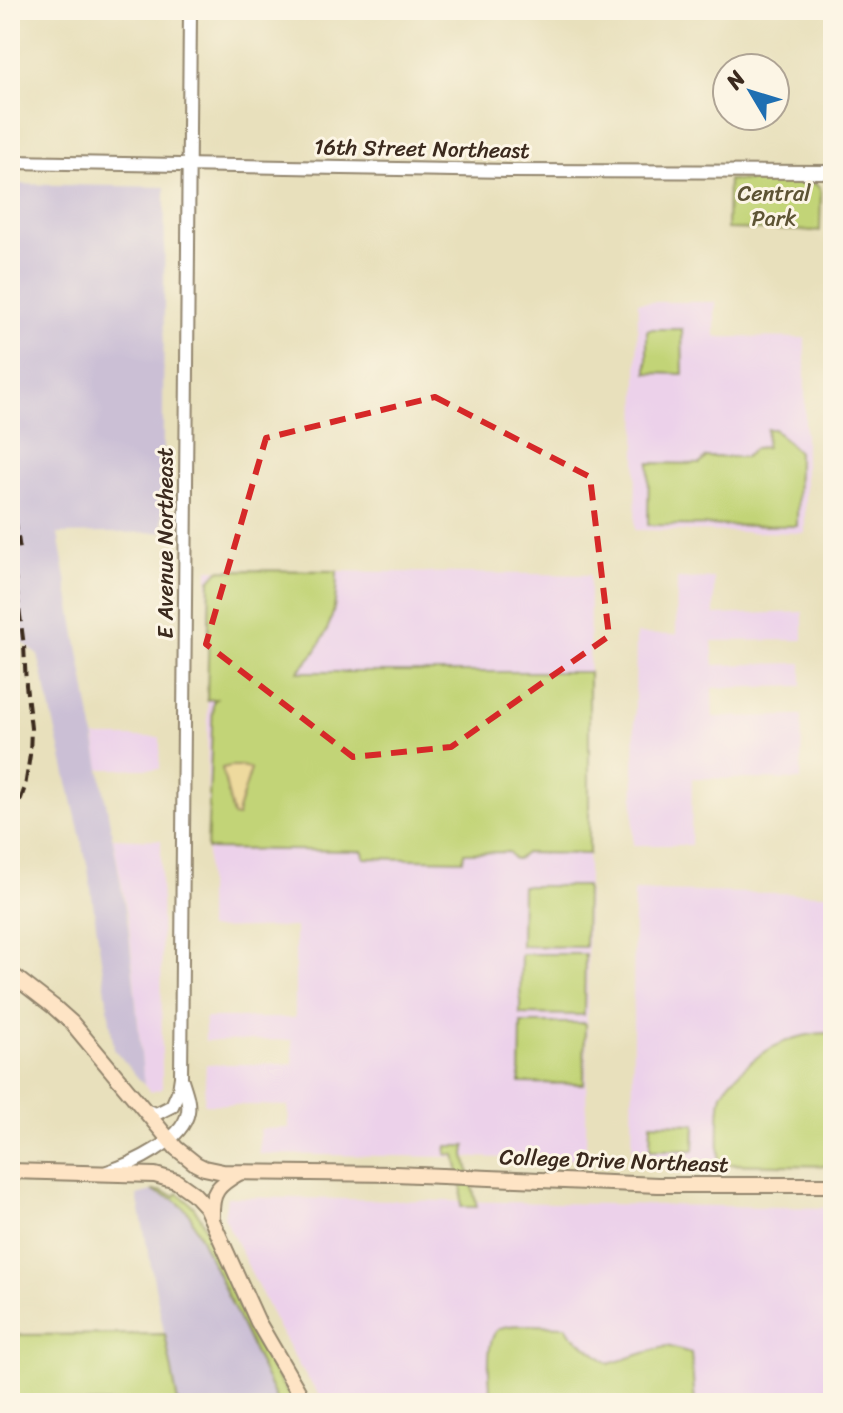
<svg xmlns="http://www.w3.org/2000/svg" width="843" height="1413" viewBox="0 0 843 1413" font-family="Sriracha,sans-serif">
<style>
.built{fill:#ecd1ea}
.industrial{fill:#cbbfd5}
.green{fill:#c2d477;stroke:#7e7f4a;stroke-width:2}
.sand{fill:#eeda9e;stroke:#94825e;stroke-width:2}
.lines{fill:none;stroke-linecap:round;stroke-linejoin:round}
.tertiary-casing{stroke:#92856d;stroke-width:16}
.secondary-casing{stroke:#92856d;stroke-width:18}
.tertiary{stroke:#fff;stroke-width:12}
.secondary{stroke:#fee4c5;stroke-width:14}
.rail{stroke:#3b2a1e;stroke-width:4;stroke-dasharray:12 6;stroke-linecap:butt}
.marked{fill:none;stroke:#d62828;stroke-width:6;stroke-dasharray:16 10;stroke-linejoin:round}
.labels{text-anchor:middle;stroke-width:6;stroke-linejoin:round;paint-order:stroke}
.street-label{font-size:22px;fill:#3b2a1e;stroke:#fcf5e5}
.park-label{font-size:22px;fill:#5d5434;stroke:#fcf5e5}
</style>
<rect width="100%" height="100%" fill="#fcf5e5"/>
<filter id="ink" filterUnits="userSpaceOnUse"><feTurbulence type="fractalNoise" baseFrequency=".0125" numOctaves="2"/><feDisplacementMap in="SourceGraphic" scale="16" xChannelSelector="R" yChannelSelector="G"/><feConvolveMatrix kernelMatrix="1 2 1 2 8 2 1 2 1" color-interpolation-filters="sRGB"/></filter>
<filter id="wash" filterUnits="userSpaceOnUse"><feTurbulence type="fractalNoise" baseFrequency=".006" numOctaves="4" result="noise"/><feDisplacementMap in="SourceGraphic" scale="32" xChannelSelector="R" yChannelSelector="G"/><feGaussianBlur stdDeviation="1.8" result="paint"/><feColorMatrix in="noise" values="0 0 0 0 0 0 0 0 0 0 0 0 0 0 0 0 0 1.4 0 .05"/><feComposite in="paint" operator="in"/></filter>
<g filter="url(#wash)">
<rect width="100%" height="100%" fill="#e8e0bc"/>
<!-- built -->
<g class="built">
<path d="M638,302H715V337L805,338V533L635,530Z"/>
<path d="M208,569L590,575L586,1159L259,1154L260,1129L289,1128L288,1106L204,1104L206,1064H293L292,1040L205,1041V1018H295V927L207,929Z"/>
<path d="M714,578V615L803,612V640L712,641L714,665L802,663V686L712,688L713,717L802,716L801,780L692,778L691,845H633L636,634L676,635L677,579Z"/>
<path d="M95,737H160V769H100Z"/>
<path d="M113,838L161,840L162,1089L150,1092L144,1085L129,925Z"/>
<path d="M634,891L833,894V1163L632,1159Z"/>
<path d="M227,1197L833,1208V1403H325L299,1366L278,1327L224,1217Z"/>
</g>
<!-- industrial -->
<g class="industrial">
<path d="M10,184L165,187L162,532L58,534L128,925L144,1085L114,1049L88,868L38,655L10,631Z"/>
<path d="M152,1191L174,1199L189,1213L278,1403H178L137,1195Z"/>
</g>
<!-- green -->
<g class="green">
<path d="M728,180L814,183L820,188L821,193L820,231L727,229Z"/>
<path d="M649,329H682L683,374L647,373V331Z"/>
<path d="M767,429H774L798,452L797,526L648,525L649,463L700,464L706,457H745L755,448L766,447Z"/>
<path d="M219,570L337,571C337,604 333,624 315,652C310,659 303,665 298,672H589V854L525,853L518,859H514L509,852L464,853L463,860L364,858L363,851L207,849L213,702L216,699L207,700L210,580Z"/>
<path d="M522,886H586L585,947L521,946Z"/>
<path d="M521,954H585L584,1015L520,1014Z"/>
<path d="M521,1023H585L584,1084L520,1083Z"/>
<path d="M833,1033V1166L719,1164C719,1145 717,1111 722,1094C726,1085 735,1077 742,1070C766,1046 799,1032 833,1033Z"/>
<path d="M651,1123L695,1124L694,1150H650Z"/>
<path d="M447,1146H466L465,1155L477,1207H461L462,1187L455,1155L446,1154Z"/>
<path d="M152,1191H160L175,1196L178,1193L193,1206L202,1220L250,1334L294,1403H278L189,1213L174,1199Z"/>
<path d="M530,1325L566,1326L571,1334L609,1364L667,1346L691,1353L695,1403H493C489,1388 484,1338 499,1329C507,1324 520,1326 530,1325Z"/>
<path d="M165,1334L178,1403H10V1335Z"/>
</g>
<!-- sand -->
<path class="sand" d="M231,766H241L251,769L238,811V817L233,816L222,768Z"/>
</g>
<g filter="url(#ink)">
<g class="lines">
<defs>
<g id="tertiary">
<path d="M10,162L509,171L833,172"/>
<path d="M144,1110L156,1114L172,1106L179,1090L181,1077L190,10"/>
<path d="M107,1172C132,1164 183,1141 188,1112C190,1102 185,1090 182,1080"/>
</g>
<g id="secondary">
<path d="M10,973L54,1007L72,1023L176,1148L196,1164L204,1168L223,1172L395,1174L658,1185H833"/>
<path d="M10,1171L155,1175L176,1181L193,1193L206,1207L258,1322L305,1403"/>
<path d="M212,1216C211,1192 218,1185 239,1173"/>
</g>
</defs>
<!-- tertiary casing -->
<use href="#tertiary" class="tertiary-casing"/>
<!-- secondary casing -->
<use href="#secondary" class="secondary-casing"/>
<!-- tertiary -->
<use href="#tertiary" class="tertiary"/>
<!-- secondary -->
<use href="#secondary" class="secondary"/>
<!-- rail -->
<g class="rail">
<path d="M10,483L20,550"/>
<path d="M10,539L24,646L26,685L31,728L30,755L25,787L10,829"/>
</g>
</g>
</g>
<!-- marked area -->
<path class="marked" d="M435,397L590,477L609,636L451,747L353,757L206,644L266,438Z"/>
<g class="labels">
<!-- street labels -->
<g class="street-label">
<text transform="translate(422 148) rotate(1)" y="8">16th Street Northeast</text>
<text transform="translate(165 543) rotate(-90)" y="8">E Avenue Northeast</text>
<text transform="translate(614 1160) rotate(2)" y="8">College Drive Northeast</text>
</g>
<!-- park labels -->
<g class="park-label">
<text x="774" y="201">Central<tspan x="774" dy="25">Park</tspan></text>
</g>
</g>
<!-- margin -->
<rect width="843" height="1413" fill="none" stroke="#fcf5e5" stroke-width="40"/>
<!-- north arrow -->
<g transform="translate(751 92) rotate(308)"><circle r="38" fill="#fcf5e5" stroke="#afa495" stroke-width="2"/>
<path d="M0-6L14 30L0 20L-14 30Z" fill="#1f6fb2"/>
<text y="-12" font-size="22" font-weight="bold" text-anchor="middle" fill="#3b2a1e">N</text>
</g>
</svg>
